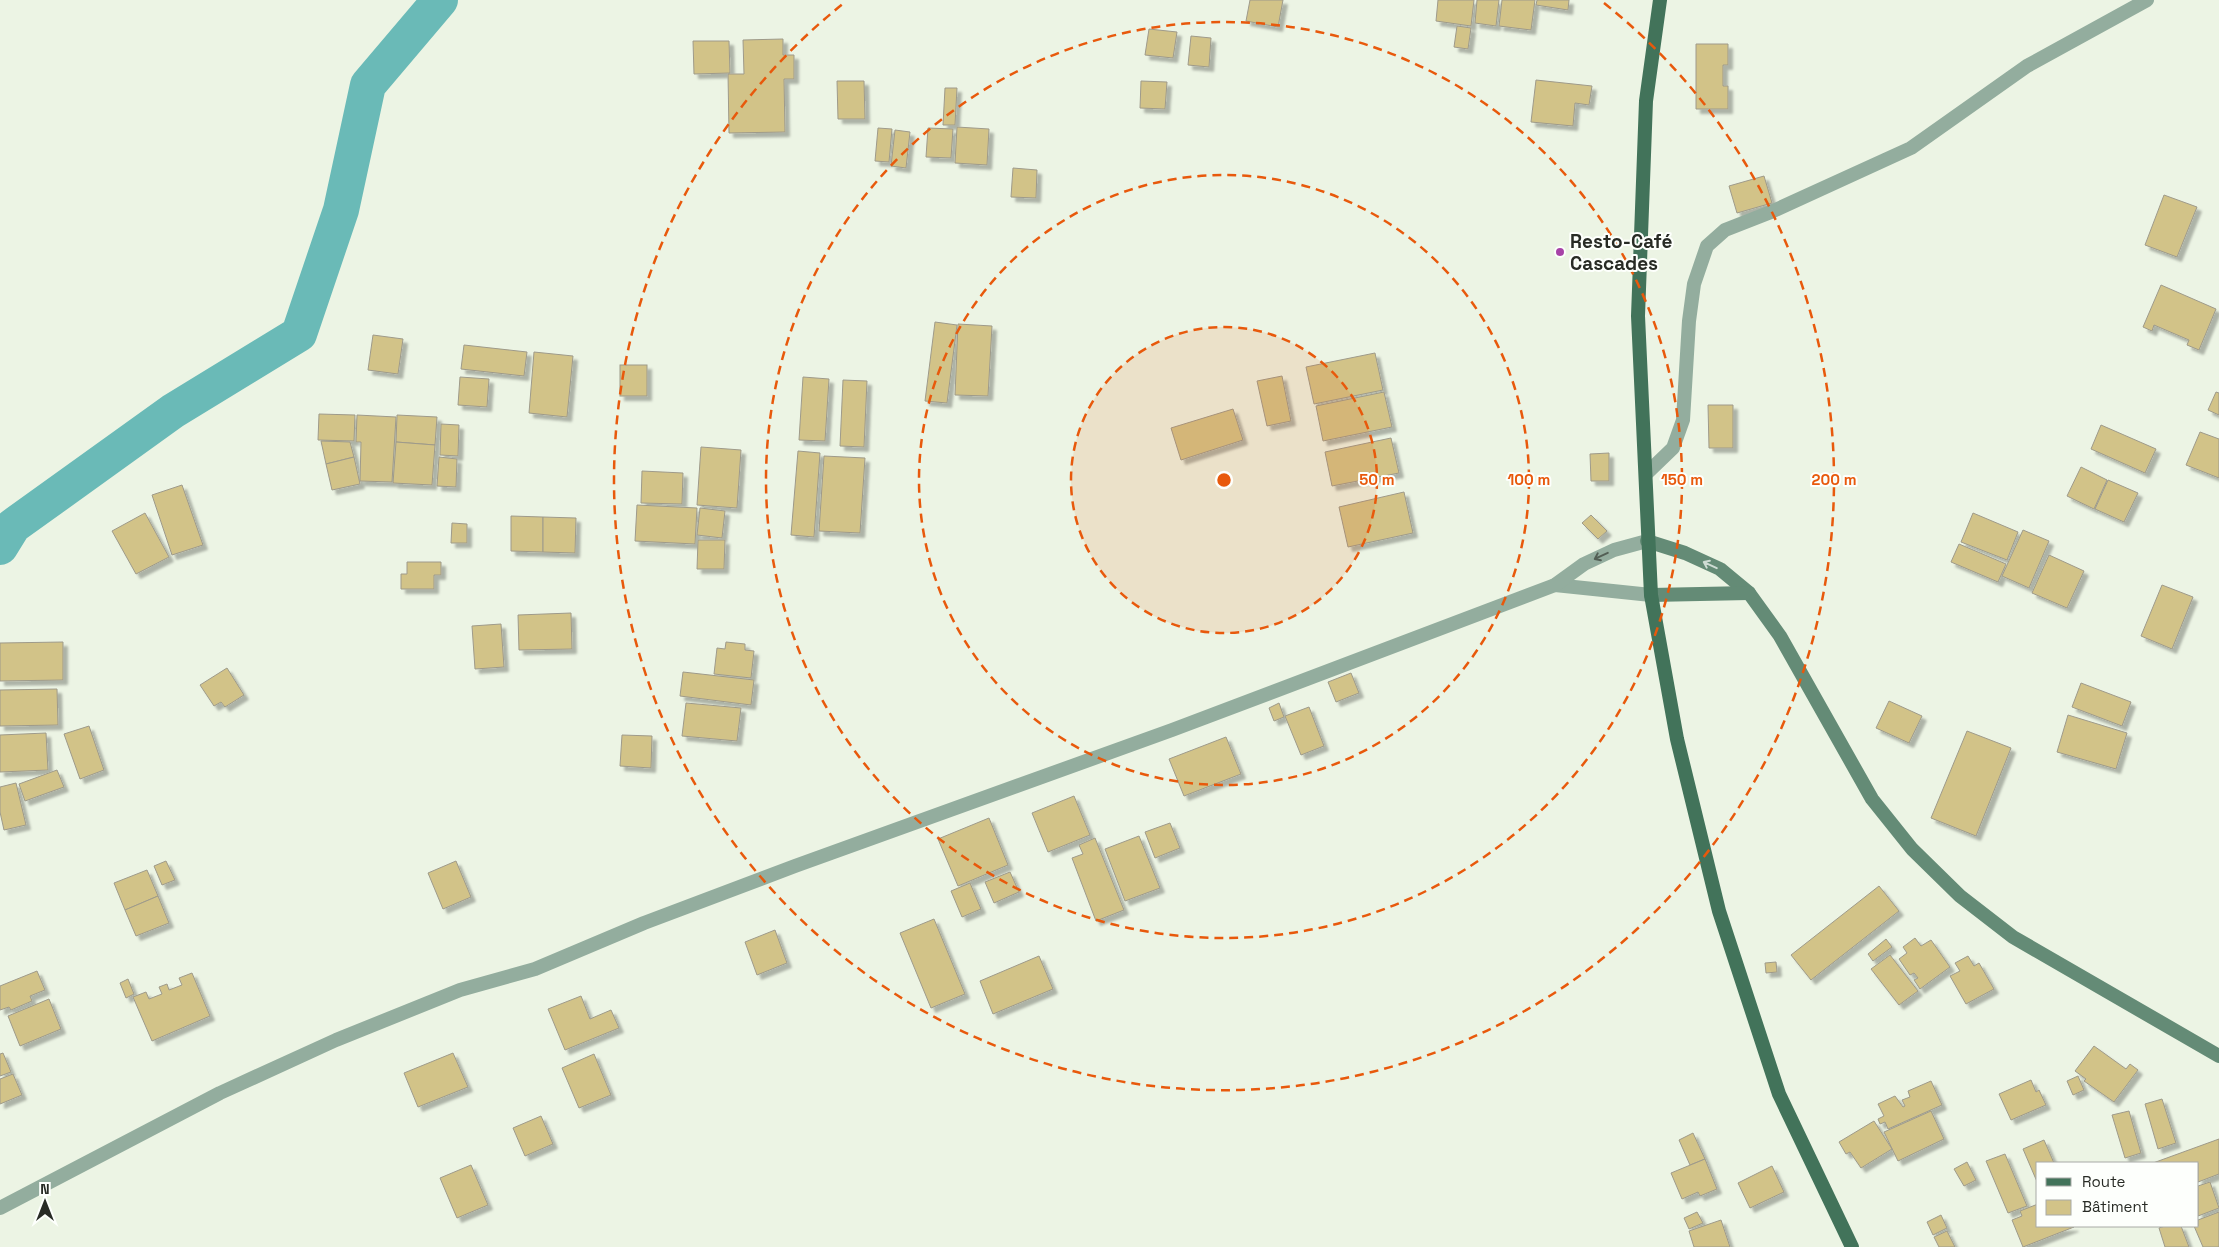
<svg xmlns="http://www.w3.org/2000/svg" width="2219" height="1247" viewBox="0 0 2219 1247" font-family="'Space Grotesk',sans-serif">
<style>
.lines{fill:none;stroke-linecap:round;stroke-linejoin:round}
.river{stroke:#6abab7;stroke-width:36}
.building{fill:#d2c388;stroke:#9e9a8a;filter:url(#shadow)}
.minor{stroke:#93ad9e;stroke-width:14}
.secondary{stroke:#648b76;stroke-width:14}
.primary{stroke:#42735a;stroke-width:14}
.oneway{stroke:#535f55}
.oneway2{stroke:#cfdcd4}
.ring{fill:none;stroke:#e8590c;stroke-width:2.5;stroke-dasharray:9 6}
.poi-dot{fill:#a742a7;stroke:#fdfffc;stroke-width:2}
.labels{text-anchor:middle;stroke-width:4;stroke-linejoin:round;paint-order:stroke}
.poi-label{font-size:19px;font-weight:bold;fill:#282b25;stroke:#fdfffc;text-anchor:start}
.centre{fill:#e8590c;stroke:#fdfffc;stroke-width:2.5}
.ring-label{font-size:15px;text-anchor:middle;font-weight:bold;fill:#e8590c;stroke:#fdfffc;stroke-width:4;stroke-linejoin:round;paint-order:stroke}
</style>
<defs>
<filter id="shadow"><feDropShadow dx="4.5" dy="4.5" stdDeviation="1" flood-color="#0004"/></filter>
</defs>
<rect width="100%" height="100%" fill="#ecf4e4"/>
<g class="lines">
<!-- river -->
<path class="river" d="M0,547L13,526L173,411L299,334L341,210L368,85L440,0"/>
</g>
<!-- building -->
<g class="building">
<path d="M1250,0H1283L1278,27L1246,21Z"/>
<path d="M1438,0H1474L1471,26L1436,21Z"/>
<path d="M1477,0H1499L1496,26L1475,23Z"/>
<path d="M1502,0H1535L1531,30L1499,26Z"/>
<path d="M1537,0H1569L1568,10L1536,5Z"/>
<path d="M1457,26L1471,28L1468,49L1454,47Z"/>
<path d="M1149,29L1177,32L1173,58L1145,55Z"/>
<path d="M1191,36L1211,38L1209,67L1188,65Z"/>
<path d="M783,39V55H794V79H784L785,132L729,133L728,74H744L743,40Z"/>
<path d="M693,41H729L730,73L694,74Z"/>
<path d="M1696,44H1728V65H1723V86H1728V109H1696Z"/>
<path d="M1536,80L1592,86L1589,105L1575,103L1573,126L1531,122Z"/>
<path d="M837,81H864L865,119H838Z"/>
<path d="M1141,81L1167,82L1165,109L1140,108Z"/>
<path d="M945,88H957L955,125H943Z"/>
<path d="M957,127L989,129L987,165L955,163Z"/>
<path d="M878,128L892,129L889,162L875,161Z"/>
<path d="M928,128L953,129L951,158L926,157Z"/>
<path d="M895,130L910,132L906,168L891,166Z"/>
<path d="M1013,168L1037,170L1036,198L1011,197Z"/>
<path d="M1764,176L1772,203L1737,213L1729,186Z"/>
<path d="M2164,195L2197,207L2177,257L2145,245Z"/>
<path d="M2161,285L2216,309L2199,350L2187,345L2189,340L2154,325L2152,331L2143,327Z"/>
<path d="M935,322L957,325L947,403L925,401Z"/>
<path d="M958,324L992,326L988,396L955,395Z"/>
<path d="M373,335L403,339L398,374L368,370Z"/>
<path d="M464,345L527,352L524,376L461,369Z"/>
<path d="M534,352L573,356L567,417L529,413Z"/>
<path d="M1375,353L1383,390L1314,404L1306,367Z"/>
<rect x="620" y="365" width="27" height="31"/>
<path d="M1282,376L1291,421L1267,426L1257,381Z"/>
<path d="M460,377L489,379L487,407L458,405Z"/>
<path d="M803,377L829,379L825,441L799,440Z"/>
<path d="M843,380L867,381L864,447L840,446Z"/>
<path d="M1384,392L1392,427L1323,441L1316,406Z"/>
<path d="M2216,392L2219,393V415L2208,410Z"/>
<path d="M1708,405H1733V448H1709Z"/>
<path d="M1233,409L1243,440L1181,460L1171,428Z"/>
<path d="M319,414L355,415L354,441L318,440Z"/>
<path d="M357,415L396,417L392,482L360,481L361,442H356Z"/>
<path d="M397,415L437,417L435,445L396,442Z"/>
<path d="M441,424L459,425L458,456L440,455Z"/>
<path d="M2101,425L2156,449L2145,473L2091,449Z"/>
<path d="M2200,432L2219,439V478L2186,465Z"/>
<path d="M1391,438L1399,473L1332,486L1325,452Z"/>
<path d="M321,441L350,442L354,457L326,464Z"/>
<path d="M396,442L435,445L432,485L393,483Z"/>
<path d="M701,447L741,450L737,508L697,505Z"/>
<path d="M798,451L820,453L814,537L791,535Z"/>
<path d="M1609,453V481H1591L1590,454Z"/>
<path d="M824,456L865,458L860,533L819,531Z"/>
<path d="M354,457L360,484L332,490L326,464Z"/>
<path d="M439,457L457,459L456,487L437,486Z"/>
<path d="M2081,467L2107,480L2094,509L2067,496Z"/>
<path d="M642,471L683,473L682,504L641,503Z"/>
<path d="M2108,480L2138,493L2124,522L2095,509Z"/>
<path d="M182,485L203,545L172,555L152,495Z"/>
<path d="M1404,492L1413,533L1348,547L1339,507Z"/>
<path d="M637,505L697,508L695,544L635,541Z"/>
<path d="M700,508L725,511L722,538L697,535Z"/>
<path d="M145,513L169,557L136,574L112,531Z"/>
<path d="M1973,513L2018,532L2007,560L1961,542Z"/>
<path d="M1591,515L1607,531L1598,539L1582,523Z"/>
<path d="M511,516L543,517V552L511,551Z"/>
<path d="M543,517L576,518L575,553L543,552Z"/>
<path d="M452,523L467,524V543H451Z"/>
<path d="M2023,530L2049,541L2029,588L2002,576Z"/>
<path d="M698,540H725L724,569H697Z"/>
<path d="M1959,544L2006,564L1998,582L1951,562Z"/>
<path d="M2049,555L2084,571L2067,608L2032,593Z"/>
<path d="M407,562H441V575H434V589H401V574H407Z"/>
<path d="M2162,585L2193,597L2172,649L2141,636Z"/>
<path d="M571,613L572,649L519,650L518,615Z"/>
<path d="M501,624L504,667L475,669L472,626Z"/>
<path d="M63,642V680L0,681V643Z"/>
<path d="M726,642L745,644V650L754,651L751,678L714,674L717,648L725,649Z"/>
<path d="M227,668L244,695L225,707L221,702L214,706L200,685Z"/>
<path d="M683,672L754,680L751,705L680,696Z"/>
<path d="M1351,673L1359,693L1336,702L1328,682Z"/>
<path d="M2081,683L2131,702L2122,726L2072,707Z"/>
<path d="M57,689L58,725L0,726V690Z"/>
<path d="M1889,701L1922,716L1909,743L1876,728Z"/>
<path d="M686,703L741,708L737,741L682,736Z"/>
<path d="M1279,703L1284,717L1274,721L1269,708Z"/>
<path d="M1309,707L1324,746L1301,755L1285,716Z"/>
<path d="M2068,715L2127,733L2116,769L2057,752Z"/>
<path d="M89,726L104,770L80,779L64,734Z"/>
<path d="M1967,731L2011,748L1976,836L1931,818Z"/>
<path d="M46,733L48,770L0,772V735Z"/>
<path d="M622,735L652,736L651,768L620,766Z"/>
<path d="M1226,737L1241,774L1184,796L1169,759Z"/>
<path d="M57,770L64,787L25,801L19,784Z"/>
<path d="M16,783L26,825L4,830L0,812V787Z"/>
<path d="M1074,796L1090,835L1048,852L1032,813Z"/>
<path d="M989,818L1008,865L958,886L938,839Z"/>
<path d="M1170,823L1180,848L1155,858L1145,832Z"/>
<path d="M1139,836L1160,888L1125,901L1105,849Z"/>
<path d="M1095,838L1124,910L1096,921L1072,858L1083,854L1079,845Z"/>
<path d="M166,861L175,880L162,885L154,866Z"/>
<path d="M456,861L471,897L443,909L428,873Z"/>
<path d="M147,870L158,896L125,910L114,883Z"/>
<path d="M1010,872L1019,892L994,903L985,882Z"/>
<path d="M970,883L981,909L962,917L951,891Z"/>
<path d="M1879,886L1899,911L1811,980L1791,955Z"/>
<path d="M158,896L169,923L136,936L125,910Z"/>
<path d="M934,919L965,994L931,1008L900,933Z"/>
<path d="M775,930L787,963L757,975L745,942Z"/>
<path d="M1915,938L1921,946L1931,940L1950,967L1920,989L1914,980L1918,978L1914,973L1910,975L1899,959L1907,953L1903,947Z"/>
<path d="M1886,939L1892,947L1873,961L1868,954Z"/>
<path d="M1890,955L1918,991L1899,1005L1871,969Z"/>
<path d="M1039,956L1053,989L993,1014L980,981Z"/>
<path d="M1968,956L1974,966L1979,963L1994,989L1966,1004L1950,976L1960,971L1955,963Z"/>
<path d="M1776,962L1777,972L1766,973L1765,963Z"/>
<path d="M37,971L45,990L30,996L32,1001L11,1010L9,1007L0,1010V986Z"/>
<path d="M192,973L210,1016L152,1041L133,997L146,992L149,999L162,994L159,987L167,984L169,990L182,985L179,978Z"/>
<path d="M128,979L134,994L126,998L120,983Z"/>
<path d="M581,996L590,1019L611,1010L619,1028L565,1050L548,1009Z"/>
<path d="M49,999L61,1029L20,1046L8,1016Z"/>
<path d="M2094,1046L2126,1069L2130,1064L2138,1070L2114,1102L2084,1081L2086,1079L2075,1071Z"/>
<path d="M3,1053L11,1072L0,1076V1054Z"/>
<path d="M453,1053L468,1087L418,1107L404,1073Z"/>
<path d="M594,1054L611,1095L579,1108L562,1068Z"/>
<path d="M13,1074L22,1095L0,1104V1079Z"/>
<path d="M2078,1076L2084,1090L2073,1095L2067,1081Z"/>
<path d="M2031,1080L2036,1092L2039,1090L2046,1105L2011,1120L1999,1094Z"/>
<path d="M1931,1081L1942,1105L1888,1129L1885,1122L1880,1124L1878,1119L1884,1116L1878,1104L1895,1096L1903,1107L1905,1106L1902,1100L1910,1097L1908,1091Z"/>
<path d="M2162,1099L2176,1143L2158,1149L2145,1104Z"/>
<path d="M1931,1111L1944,1139L1898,1161L1884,1132Z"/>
<path d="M2129,1111L2141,1153L2125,1158L2112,1115Z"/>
<path d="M541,1116L553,1144L525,1156L513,1128Z"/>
<path d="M1874,1121L1892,1149L1861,1168L1850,1152L1846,1154L1839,1142Z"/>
<path d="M1693,1133L1705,1159L1690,1165L1679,1140Z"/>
<path d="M2219,1139V1174L2198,1182V1163H2153Z"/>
<path d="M2044,1140L2054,1163H2038V1184L2023,1149Z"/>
<path d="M2005,1154L2027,1206L2008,1213L1986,1161Z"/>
<path d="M1705,1159L1717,1189L1700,1196L1698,1192L1682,1199L1671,1173Z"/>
<path d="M1967,1162L1976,1180L1964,1186L1954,1169Z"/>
<path d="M471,1165L488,1205L457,1218L440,1178Z"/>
<path d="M1772,1166L1784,1192L1750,1208L1738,1183Z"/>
<path d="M2210,1182L2219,1208L2198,1216V1186Z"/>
<path d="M2038,1204V1226L2074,1227L2023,1247L2012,1220L2022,1216L2020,1211Z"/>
<path d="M1697,1212L1703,1223L1689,1229L1684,1218Z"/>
<path d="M2219,1212V1247H2203L2194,1226H2198V1220Z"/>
<path d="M1941,1215L1947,1228L1933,1235L1927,1222Z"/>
<path d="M1721,1220L1730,1247H1694L1689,1231Z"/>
<path d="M2165,1226H2181L2189,1247H2165L2159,1228Z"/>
<path d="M1947,1231L1955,1247H1939L1934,1237Z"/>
</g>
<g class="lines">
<!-- minor -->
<g class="minor">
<path d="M1646,474L1673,448L1683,420L1689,321L1694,284L1707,246L1725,230L1771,212L1911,148L2027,66L2147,0"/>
<path d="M1555,585L1651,595"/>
<path d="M0,1208L220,1093L336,1040L460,990L535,969L644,923L795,866L1172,730L1555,585L1584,564L1614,550L1647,541"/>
</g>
<!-- secondary -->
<g class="secondary">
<path d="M1647,541L1685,553L1720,569L1749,593L1780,636L1872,799L1912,849L1960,896L2013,937L2219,1056"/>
<path d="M1651,595L1749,593"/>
</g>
<!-- primary -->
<path class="primary" d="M1660,0L1646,101L1638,316L1651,595L1677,739L1719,911L1779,1094L1852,1247"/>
</g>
<!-- one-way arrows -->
<defs><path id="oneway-shaft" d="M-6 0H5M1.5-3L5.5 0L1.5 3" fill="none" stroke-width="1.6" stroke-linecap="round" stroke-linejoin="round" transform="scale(1.25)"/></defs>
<use class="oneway" href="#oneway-shaft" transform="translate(1601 556) rotate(155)"/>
<use class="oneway2" href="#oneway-shaft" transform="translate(1710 565) rotate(-155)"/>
<!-- distance rings -->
<circle cx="1224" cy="480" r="153" fill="#e8590c" fill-opacity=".12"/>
<g class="ring">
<circle cx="1224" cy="480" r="153"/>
<circle cx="1224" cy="480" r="305"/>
<circle cx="1224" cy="480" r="458"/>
<path d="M1604 3A610 610 0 1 1 844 3"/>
</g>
<!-- markers -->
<circle class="poi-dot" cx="1560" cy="252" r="5"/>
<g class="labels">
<!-- poi labels -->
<g class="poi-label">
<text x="1570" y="248">Resto-Café<tspan x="1570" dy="22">Cascades</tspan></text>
</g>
</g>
<circle cx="1224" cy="480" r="8" class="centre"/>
<g class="ring-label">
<text x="1377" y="485">50 m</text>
<text x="1529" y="485">100 m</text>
<text x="1682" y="485">150 m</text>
<text x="1834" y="485">200 m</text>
</g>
<!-- legend -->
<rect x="2036" y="1162" width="162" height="65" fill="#fdfffc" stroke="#a8aaa6"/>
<rect x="2046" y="1178" width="25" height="8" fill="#42735a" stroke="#a8aaa6"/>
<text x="2082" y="1187" font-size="15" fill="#282b25">Route</text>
<rect x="2046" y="1200" width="25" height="15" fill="#d2c388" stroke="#a8aaa6"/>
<text x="2082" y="1212" font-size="15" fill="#282b25">Bâtiment</text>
<!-- north arrow -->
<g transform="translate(45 1202)" stroke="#fdfffc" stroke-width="4" paint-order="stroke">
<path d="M0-4L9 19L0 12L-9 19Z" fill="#282b25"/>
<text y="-8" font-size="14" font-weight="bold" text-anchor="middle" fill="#282b25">N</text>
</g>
</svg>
